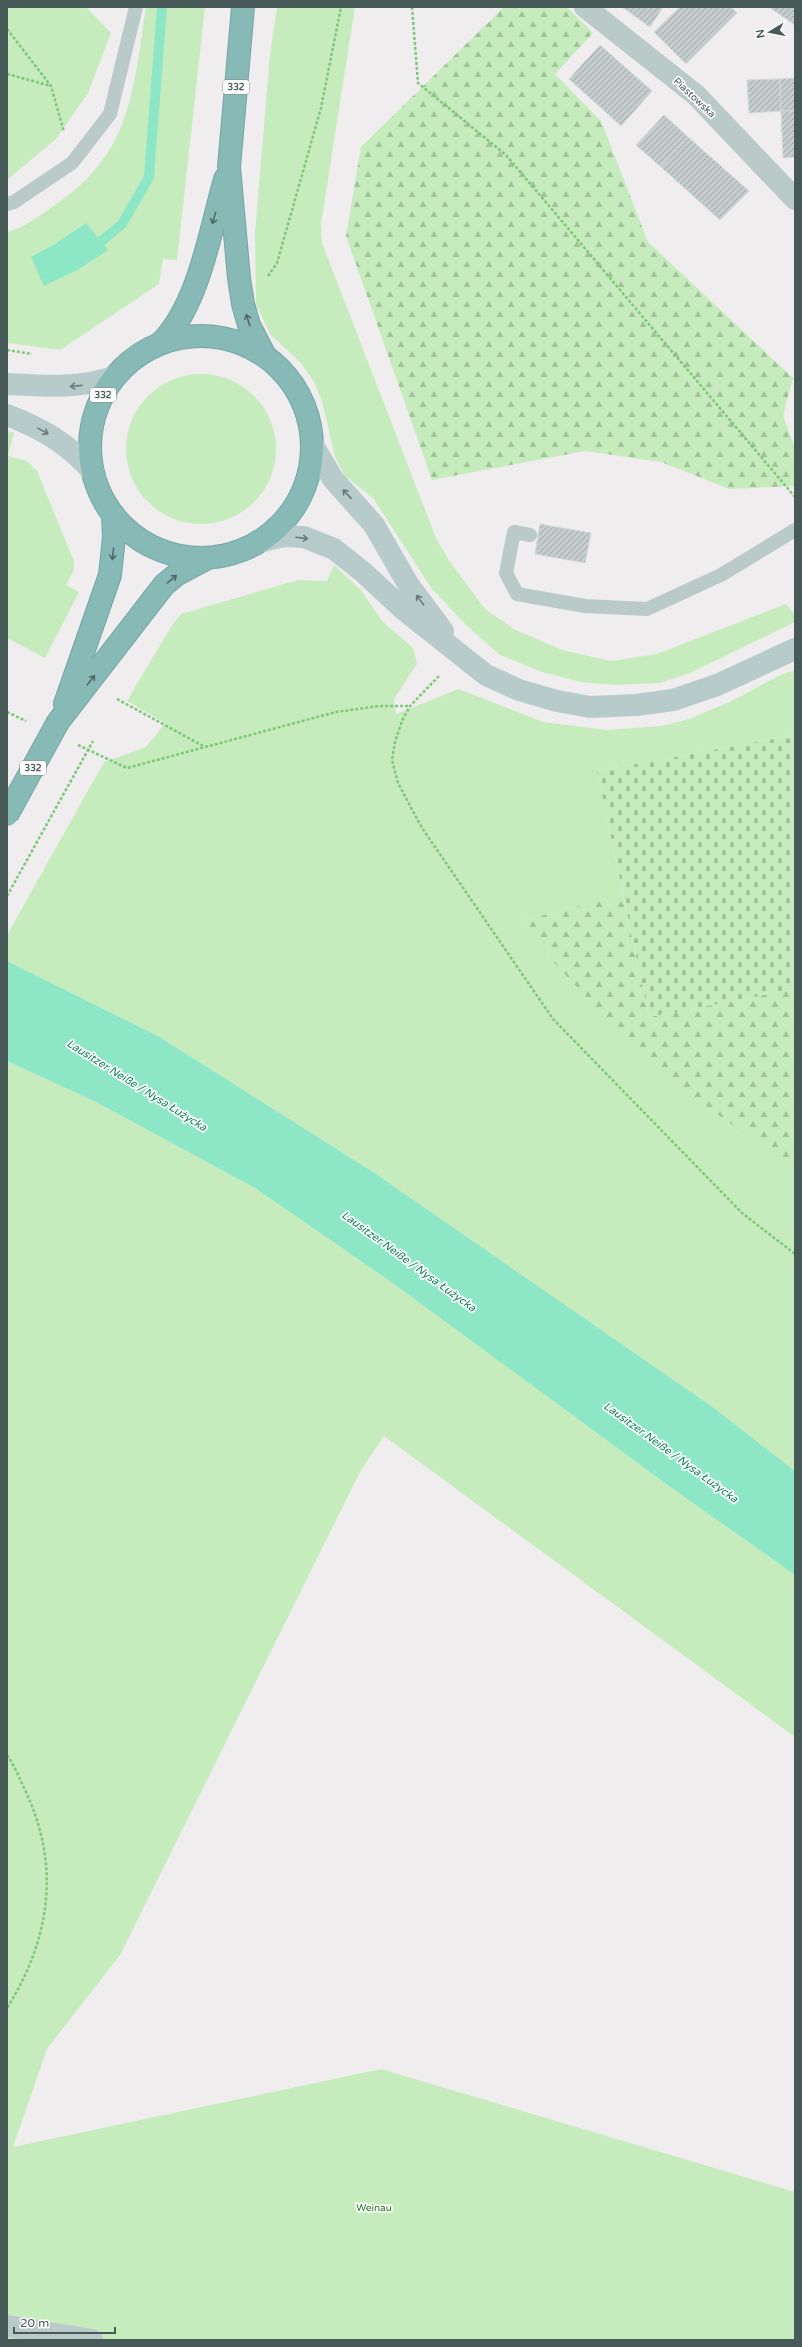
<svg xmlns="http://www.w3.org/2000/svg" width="802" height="2347" viewBox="0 0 802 2347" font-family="'Varela Round',sans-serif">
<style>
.green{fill:#c6ecbd}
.forest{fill:url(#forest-firs)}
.cemetery{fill:url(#cemetery-stones)}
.water{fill:#8de7c6}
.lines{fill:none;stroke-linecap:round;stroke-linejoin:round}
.stream{stroke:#8de7c6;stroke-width:10}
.building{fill:url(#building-hatch);stroke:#d2d8d9}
.highway-casing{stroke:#73a6a3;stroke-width:24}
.path{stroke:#7dc877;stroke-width:2.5;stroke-dasharray:3 2;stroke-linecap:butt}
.lane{stroke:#b9cac8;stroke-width:14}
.street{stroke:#b9cac8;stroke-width:22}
.secondary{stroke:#b7ccca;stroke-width:22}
.highway{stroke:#87bab7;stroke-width:22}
.highway-bridge-casing{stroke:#73a6a3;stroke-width:24;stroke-linecap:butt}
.path-bridge{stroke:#7dc877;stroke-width:2.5;stroke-dasharray:3 2;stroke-linecap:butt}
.highway-bridge{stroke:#87bab7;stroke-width:22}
.oneway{stroke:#516866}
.oneway2{stroke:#697c7a}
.labels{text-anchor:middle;stroke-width:3.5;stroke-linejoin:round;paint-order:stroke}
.shield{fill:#fff;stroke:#7e8c8a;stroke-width:1}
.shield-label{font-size:9px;font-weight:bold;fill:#475a58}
.street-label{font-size:10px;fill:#475a58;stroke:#fff}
.park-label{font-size:10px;fill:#22771b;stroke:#fff}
.water-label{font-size:11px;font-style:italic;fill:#13835b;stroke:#fff}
</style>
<defs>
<pattern id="forest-firs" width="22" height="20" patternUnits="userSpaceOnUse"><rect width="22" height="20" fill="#c6ecbd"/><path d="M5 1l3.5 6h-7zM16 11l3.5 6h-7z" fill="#a3c29c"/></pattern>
<pattern id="cemetery-stones" width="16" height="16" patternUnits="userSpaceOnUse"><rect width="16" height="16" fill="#c6ecbd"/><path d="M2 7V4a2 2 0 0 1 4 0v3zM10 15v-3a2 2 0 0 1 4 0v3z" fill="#a3c29c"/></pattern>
<pattern id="building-hatch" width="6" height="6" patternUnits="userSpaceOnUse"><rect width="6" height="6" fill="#c4cccd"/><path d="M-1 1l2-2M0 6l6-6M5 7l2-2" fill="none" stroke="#a1a9a9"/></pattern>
</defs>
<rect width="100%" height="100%" fill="#f0edef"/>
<!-- green -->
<g class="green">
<path d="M7,7H86L111,33L88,93L56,139L7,180Z"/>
<path d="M146,7H205L177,260L163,259L159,284L60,350L7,343V232C24,228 37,217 52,207C131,156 133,92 146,7Z"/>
<path d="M277,7H355L321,224L322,243L436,538L448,559L485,609L514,629L562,650L611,661L657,654L786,604L795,615V622L690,673L660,683L614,685L581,682L542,672L500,655L467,626L432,589L373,498L345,476L335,457L322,401L314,382L301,363L270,334L256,304L255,233L270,55Z"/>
<circle cx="201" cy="449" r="75"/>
<path d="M7,431L14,433L8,456L27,461L37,471L74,561V570L66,585L79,592L45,658L7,638Z"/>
<path d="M334,565L360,589L382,621L413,648L417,664L394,699L396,714L459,689L543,722L607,730L661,726L689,719L730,702L778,676L795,670V735L597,771L623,895L516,922L795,1170V1471L714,1408L370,1170L158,1036L7,961V935L104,762L146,747L165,723L127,701L172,625L181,614L298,580L327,581Z"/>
<path d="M7,1061L96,1102L255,1188L394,1284L669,1486L795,1575V1737L384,1436L361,1470L120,1955L47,2049L13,2147L381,2069L795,2192V2340H7Z"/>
</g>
<!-- forest -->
<g class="forest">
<path d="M504,7H567L593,33L555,74L601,121L648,242L793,378L783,416L795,448V486L729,489L661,462L585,451L432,480L346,236L361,147Z"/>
<path d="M623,895L649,1017L795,989V1170L652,1067L516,922Z"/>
</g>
<!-- cemetery -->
<path class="cemetery" d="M795,735V989L649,1017L597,771Z"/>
<!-- water -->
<g class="water">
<path d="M86,223L108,250L79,269L44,286L31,257L55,244Z"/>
<path d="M7,961L158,1036L370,1170L714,1408L795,1471V1575L669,1486L394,1284L255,1188L96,1102L7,1061Z"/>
</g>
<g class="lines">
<!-- stream -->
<path class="stream" d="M92,249L122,224L149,177L162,7"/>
</g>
<!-- building -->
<g class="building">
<path d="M622,7H663L650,27Z"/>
<path d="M680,7H731L737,13L686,64L654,32Z"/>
<path d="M769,7H795V25Z"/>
<path d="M600,45L652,91L621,126L569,79Z"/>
<path d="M795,78V111H781L780,79Z"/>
<path d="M780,79L781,111L749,113L747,80Z"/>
<path d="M781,111H795V157L783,158Z"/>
<path d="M664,115L688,137L661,167L636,145Z"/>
<path d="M688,137L749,191L720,220L661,167Z"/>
<path d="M540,524L591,533L585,563L535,554Z"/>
</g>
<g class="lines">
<defs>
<g id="highway">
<path d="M243,7L229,167L239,278L243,304L249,325L265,356"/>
<circle cx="201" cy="447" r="111"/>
<path d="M161,343C199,304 210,232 225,179"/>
<path d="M65,704L110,575L114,537L113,515"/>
<path d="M58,722L164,585L176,575L206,559"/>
</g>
</defs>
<!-- highway casing -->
<use href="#highway" class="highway-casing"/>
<!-- path -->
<g class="path">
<path d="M412,7L418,83L506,155L795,497"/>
<path d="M7,29L51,86L64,132"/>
<path d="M7,74L51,86"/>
<path d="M268,276L277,263L321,108L341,7"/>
<path d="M7,350L32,354"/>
<path d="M439,676L410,706L402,721L395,742L392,760L398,783L422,828L553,1019L742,1213L795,1254"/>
<path d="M117,699L205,747"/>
<path d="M7,712L26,721"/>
<path d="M78,745L127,768L336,712L379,706H410"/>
<path d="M7,1755C14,1765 19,1777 24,1788C61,1864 51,1938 7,2008"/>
</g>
<!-- lane -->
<g class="lane">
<path d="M7,204L14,202L72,163L110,114L136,7"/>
<path d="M530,535L514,532L506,573L517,594L585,606L647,609L721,575L795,530"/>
</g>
<!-- street -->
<g class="street">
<path d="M585,7L696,95L795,199"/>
<path d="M7,2326L92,2340"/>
</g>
<!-- secondary -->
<g class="secondary">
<path d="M7,384C46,386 76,389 114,377"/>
<path d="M7,415C41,428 69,444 93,472"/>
<path d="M312,444L333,479L374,525L408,584L443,631"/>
<path d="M263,541L283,536L304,537L334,549L363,572L404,610L486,675L519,690L557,701L590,707L636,705L673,700L717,685L795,649"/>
</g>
<!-- highway -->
<use href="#highway" class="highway"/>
<defs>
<path id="highway-bridge" d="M7,815L58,722"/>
</defs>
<!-- highway-bridge casing -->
<use href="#highway-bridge" class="highway-bridge-casing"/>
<!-- path-bridge -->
<path class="path-bridge" d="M7,896L93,741"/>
<!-- highway-bridge -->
<use href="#highway-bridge" class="highway-bridge"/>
</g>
<!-- one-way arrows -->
<defs><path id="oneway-shaft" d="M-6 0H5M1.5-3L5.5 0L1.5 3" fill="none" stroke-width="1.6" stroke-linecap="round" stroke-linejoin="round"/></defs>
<g class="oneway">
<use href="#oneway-shaft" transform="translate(214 218) rotate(106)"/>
<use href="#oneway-shaft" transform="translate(248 320) rotate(-107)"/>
<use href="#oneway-shaft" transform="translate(113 554) rotate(96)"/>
<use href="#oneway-shaft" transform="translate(172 579) rotate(-40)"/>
<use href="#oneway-shaft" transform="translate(91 680) rotate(-52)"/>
</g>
<g class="oneway2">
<use href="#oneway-shaft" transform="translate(76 386) rotate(174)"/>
<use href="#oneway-shaft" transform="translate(43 431) rotate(29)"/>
<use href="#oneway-shaft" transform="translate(347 494) rotate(-133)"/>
<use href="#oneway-shaft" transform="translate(302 538) rotate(7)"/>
<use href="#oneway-shaft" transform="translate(420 600) rotate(-127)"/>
</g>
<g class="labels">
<!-- shield labels -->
<g class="shield">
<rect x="223" y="80" width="26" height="14" rx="3"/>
<rect x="90" y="388" width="26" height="14" rx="3"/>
<rect x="20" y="761" width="26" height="14" rx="3"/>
</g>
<g class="shield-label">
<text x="236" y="90">332</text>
<text x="103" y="398">332</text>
<text x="33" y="771">332</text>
</g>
<!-- street labels -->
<g class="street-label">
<text transform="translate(695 97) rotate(43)" y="4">Piastowska</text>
</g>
<!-- park labels -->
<g class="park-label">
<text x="374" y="2211">Weinau</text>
</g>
<!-- water labels -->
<g class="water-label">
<text transform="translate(137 1085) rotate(32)" y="4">Lausitzer Neiße / Nysa Łużycka</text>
<text transform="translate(409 1261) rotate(36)" y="4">Lausitzer Neiße / Nysa Łużycka</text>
<text transform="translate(671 1452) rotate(36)" y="4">Lausitzer Neiße / Nysa Łużycka</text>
</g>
</g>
<!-- border -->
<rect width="802" height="2347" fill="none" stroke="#475a58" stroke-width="16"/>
<!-- north arrow -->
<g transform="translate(770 32) rotate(260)" stroke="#ffffff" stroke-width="3" paint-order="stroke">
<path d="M0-3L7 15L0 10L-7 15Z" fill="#475a58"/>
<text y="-6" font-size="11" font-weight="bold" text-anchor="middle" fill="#475a58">N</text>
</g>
<!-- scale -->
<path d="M14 2327v6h101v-6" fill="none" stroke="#475a58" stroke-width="2"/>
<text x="20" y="2327" font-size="12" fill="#475a58" stroke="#ffffff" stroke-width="3" paint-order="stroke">20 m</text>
</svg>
